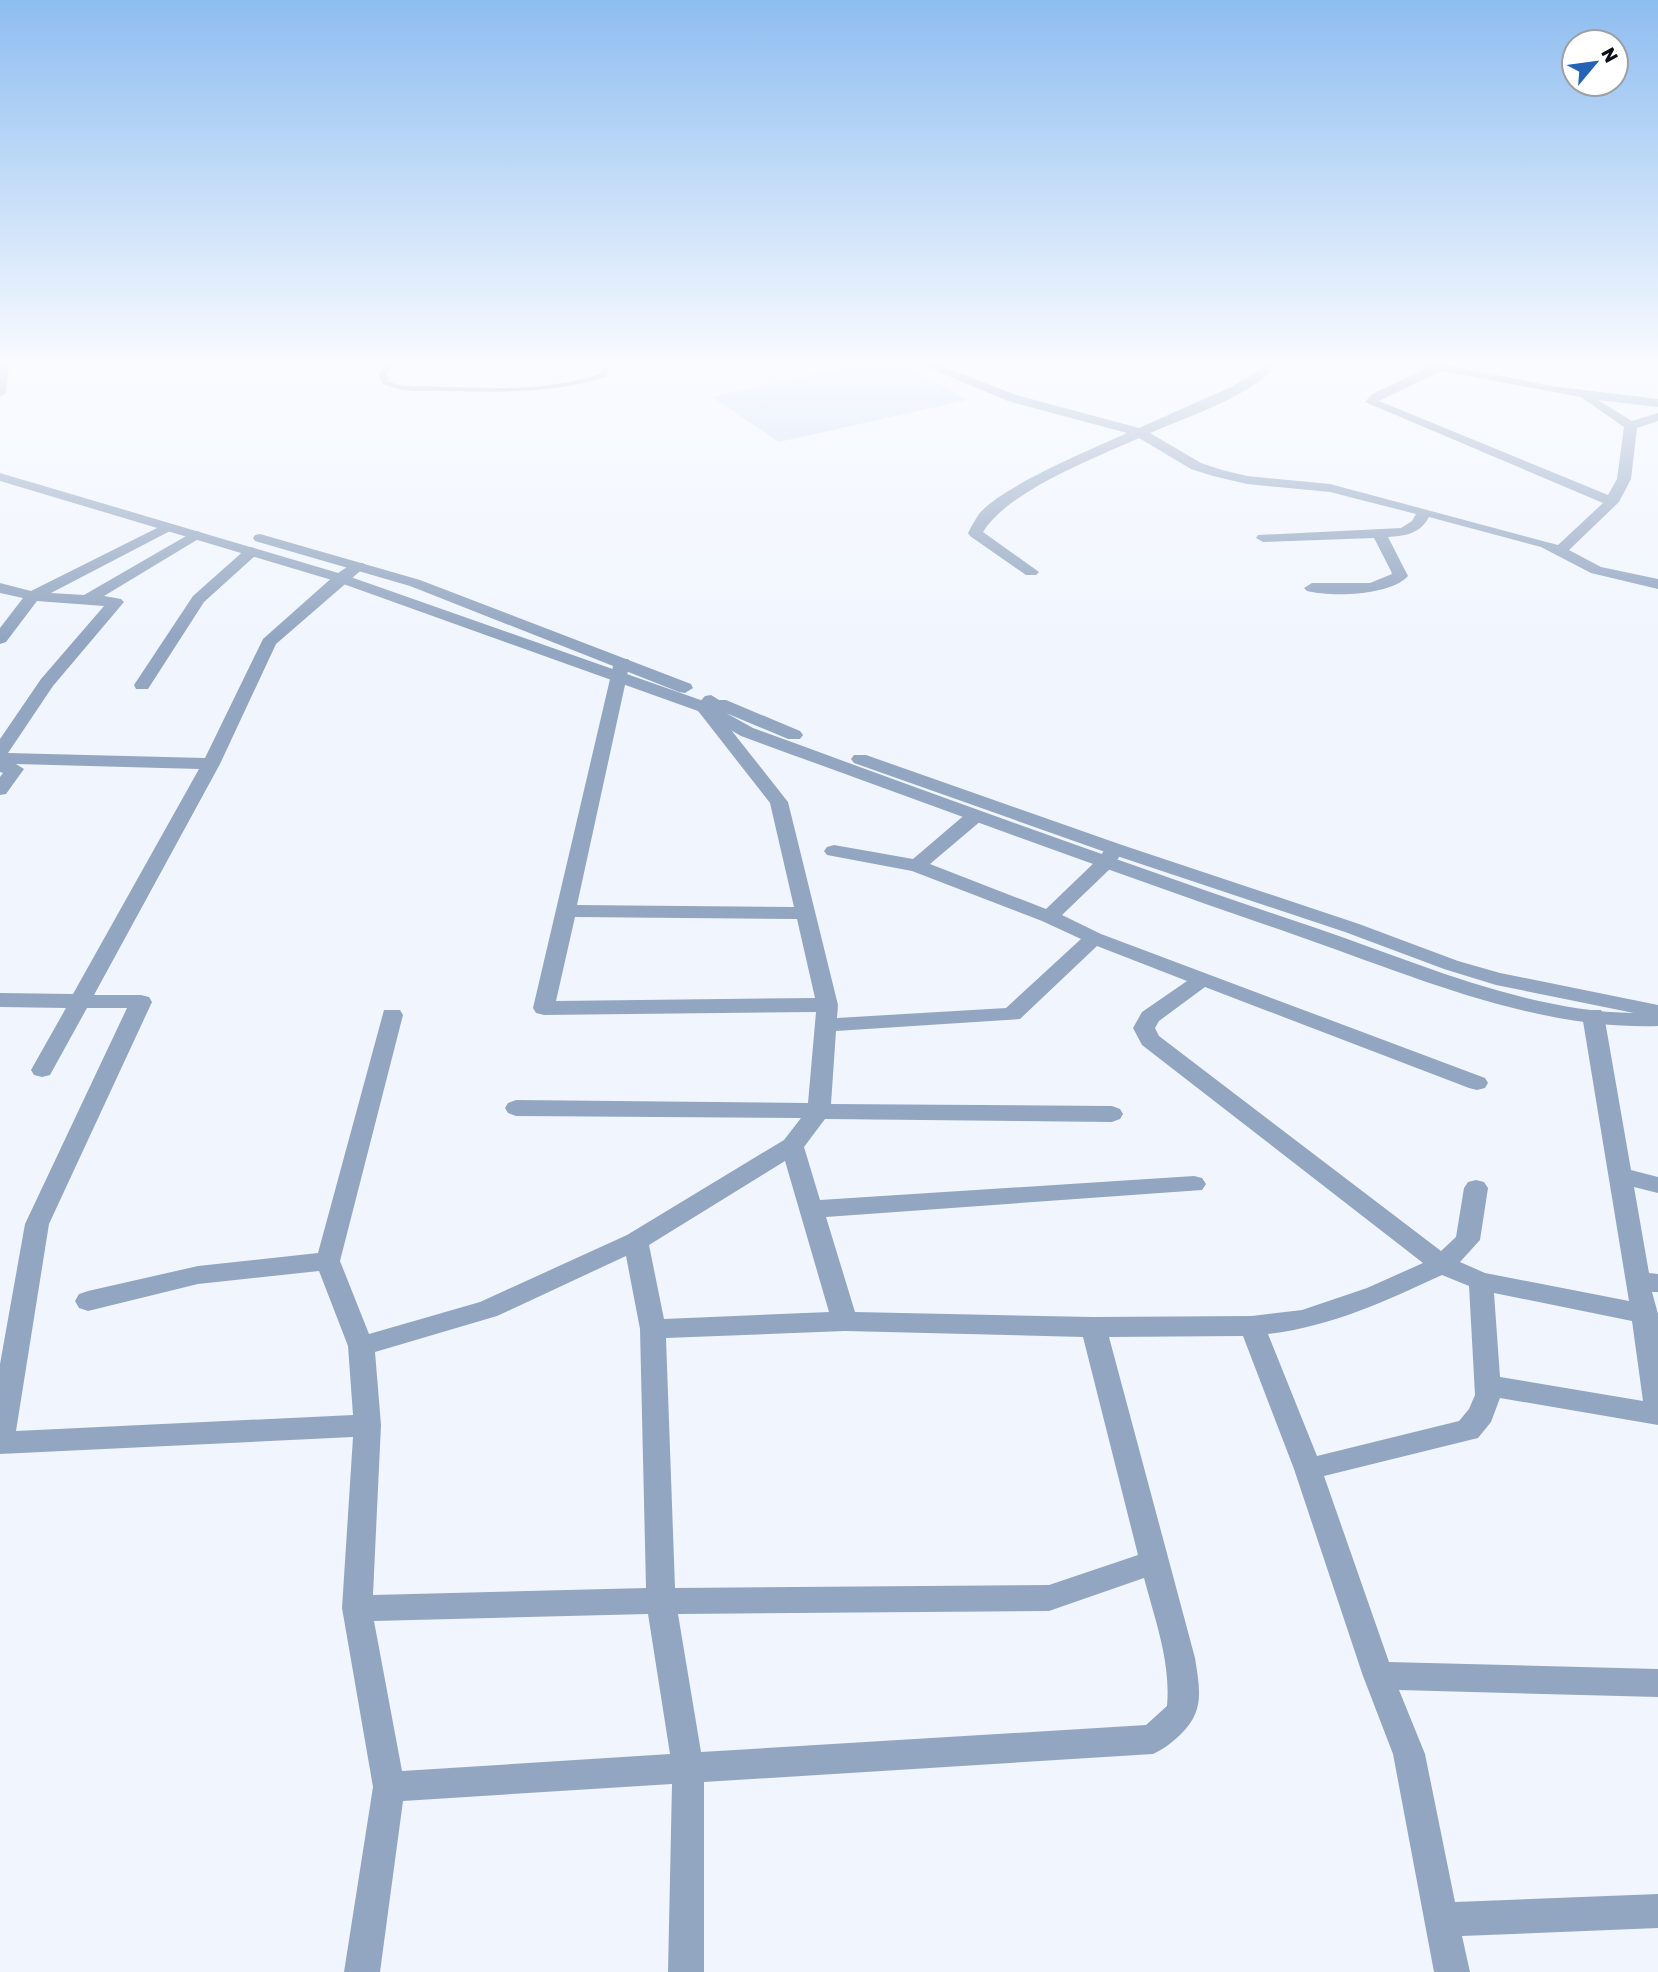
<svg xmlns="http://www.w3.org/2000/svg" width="1658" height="1972" viewBox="0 0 1658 1972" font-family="Rubik,sans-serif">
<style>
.green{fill:#d2e0f5}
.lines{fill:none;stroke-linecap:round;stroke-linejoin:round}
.service{fill:#93a6c1;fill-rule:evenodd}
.minor{fill:#93a6c1;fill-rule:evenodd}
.tertiary{fill:#93a6c1;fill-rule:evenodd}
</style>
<rect width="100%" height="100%" fill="#f1f6fe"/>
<!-- green -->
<path class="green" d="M871,361H898L967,400L779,442L712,397Z"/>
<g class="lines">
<!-- service -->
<path class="service" d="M387,361H394L387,374L389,382L403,386C468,386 537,395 600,374L606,361H613L606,377C554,394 499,392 445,391C425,390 401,394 382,383L379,374Z"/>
<!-- minor -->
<g class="minor">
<path d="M0,361H10L6,393L0,397Z"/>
<path d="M912,361H929L1016,395L1139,428L1231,387L1255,373L1267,361H1280C1254,396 1190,415 1150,433L1201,463L1222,470L1247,476L1330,484L1558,545L1603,503L1365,402L1372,394L1427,368L1406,361H1443L1444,364L1551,386L1658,399V407L1598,400L1632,421L1658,413V421L1637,428L1631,479L1619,502L1569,550L1601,567L1658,579V589L1591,573L1541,547L1429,517C1420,534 1405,536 1388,537L1408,576C1390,596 1331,597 1307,591L1304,588L1312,583H1370L1392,574L1391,571L1374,538L1263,542L1256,538L1258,535L1401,528L1412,521L1416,514L1330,492L1247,484L1213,476L1191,469L1139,438C1095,458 1008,491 983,532L1039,572L1036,575H1026L970,536L968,533C971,527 975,520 979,514C1002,486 1092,449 1127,433L1008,401ZM1441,371L1581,397L1624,427L1617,479L1608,495L1379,401Z"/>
<path d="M167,523L174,527L172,530L51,593L84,595L193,532L198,531L205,535L104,596L121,599L124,602L53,686L8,753L205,758L263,639L335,575L353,563H363L366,566L276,644L220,764L94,995H141L149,997L152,1002L49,1224L16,1431L353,1415L348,1346L319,1271L198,1284L88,1311L79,1308L75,1301L79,1294L88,1291L198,1266L318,1253L384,1010H400L403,1015L340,1261L369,1334L480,1302L627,1235L784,1140L801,1118L516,1116L508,1113L505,1108L508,1103L516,1100L808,1103L816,1012L544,1015L536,1013L533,1008L614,662L616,659H628L630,662L577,905L794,907L770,803L695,707L705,696L711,695L719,700L713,707L788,802L838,1005L837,1018L1006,1008L1081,939L1042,921L912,871L827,855L824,851L827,847L834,845L913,859L968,812H982L984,816L982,820L930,864L1046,909L1098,859L1108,845H1122L1125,849L1112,867L1062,915L1101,934L1485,1078L1488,1083L1485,1088L1477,1090L1469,1088L1205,987L1159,1021L1155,1028L1159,1036L1441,1251L1456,1237L1464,1188L1468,1182L1476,1180L1484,1182L1488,1188L1480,1240L1460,1262L1485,1273L1629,1301L1582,1015L1585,1010H1601L1604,1015L1631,1170L1658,1177V1193L1634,1187L1649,1273L1658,1274V1292H1652L1658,1314V1425L1500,1398L1491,1422L1478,1438L1324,1476L1389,1662L1658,1669V1697L1399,1690L1425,1754L1455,1902L1658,1894V1928L1462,1936L1470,1972H1434L1393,1754L1363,1676L1294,1469L1243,1336L1109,1337L1195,1658C1200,1690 1205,1711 1180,1735C1171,1743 1164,1749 1153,1754L704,1782V1972H668L672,1784L403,1801L380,1972H344L373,1787L342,1608L353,1437L0,1454V1364L25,1224L127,1008H87L50,1075L42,1077L34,1075L31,1070L66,1008L0,1007V993L73,994L199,769L16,764L24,769L6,794L0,795V777L3,773L0,772V739L41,679L104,606L37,601L6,642L0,644V628L23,598L0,593V583L31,591ZM575,917L797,919L815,998L556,1001ZM1097,946L1187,981L1142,1012L1133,1028L1142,1045L1423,1263L1367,1288L1302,1310L1252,1316L1093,1317L855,1312L826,1217L1202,1190L1206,1184L1202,1178L1194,1176L820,1200L804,1147L825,1119L1112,1122L1120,1119L1123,1114L1120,1109L1112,1106L831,1104L836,1031L1020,1019ZM785,1161L829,1312L664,1319L649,1245ZM626,1256L640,1329L646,1588L373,1595L381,1425L375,1352L497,1316ZM1442,1275L1469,1286L1475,1395L1469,1409L1459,1421L1317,1456L1268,1334C1330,1327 1386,1301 1442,1275ZM1494,1293L1632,1321L1643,1401L1500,1377ZM845,1331L1083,1337L1138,1555L1049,1585L675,1588L666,1338ZM1144,1578C1155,1620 1171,1662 1167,1706L1146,1725L701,1752L678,1614L1049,1611ZM648,1614L670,1754L402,1771L374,1621Z"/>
<path d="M252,547L259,551L257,554L204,602L148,689H136L134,685L193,596L247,548Z"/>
</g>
<!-- tertiary -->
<g class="tertiary">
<path d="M0,473L345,575L712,704L714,700H726L800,731L803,735L800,739H788L726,713L753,728C939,796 1125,864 1313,927C1416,962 1524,1011 1634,1013L1496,985L1444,969L1345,932L1108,853L854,763L851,759L854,755H866L1122,845L1359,924L1458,961L1500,973L1658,1005V1026C1533,1030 1411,975 1295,935C1109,871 925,803 741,736L698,711L335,581L0,481Z"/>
<path d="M260,534L420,580L691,684L693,688L685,693L679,692L410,586L255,541L253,538L255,535Z"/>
</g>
</g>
<!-- sky -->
<linearGradient id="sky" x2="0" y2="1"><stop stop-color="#8ebdf0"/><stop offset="0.57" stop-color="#f9fbff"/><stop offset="1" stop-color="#f9fbff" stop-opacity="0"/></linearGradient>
<rect width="1658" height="637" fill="url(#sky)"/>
<!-- north arrow -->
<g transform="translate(1595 63) rotate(61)"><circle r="33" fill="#ffffff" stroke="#9e9fa2" stroke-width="2"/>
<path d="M0-5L12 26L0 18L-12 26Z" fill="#2462b4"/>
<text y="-10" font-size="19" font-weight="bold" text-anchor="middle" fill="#0c1016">N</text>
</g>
</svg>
